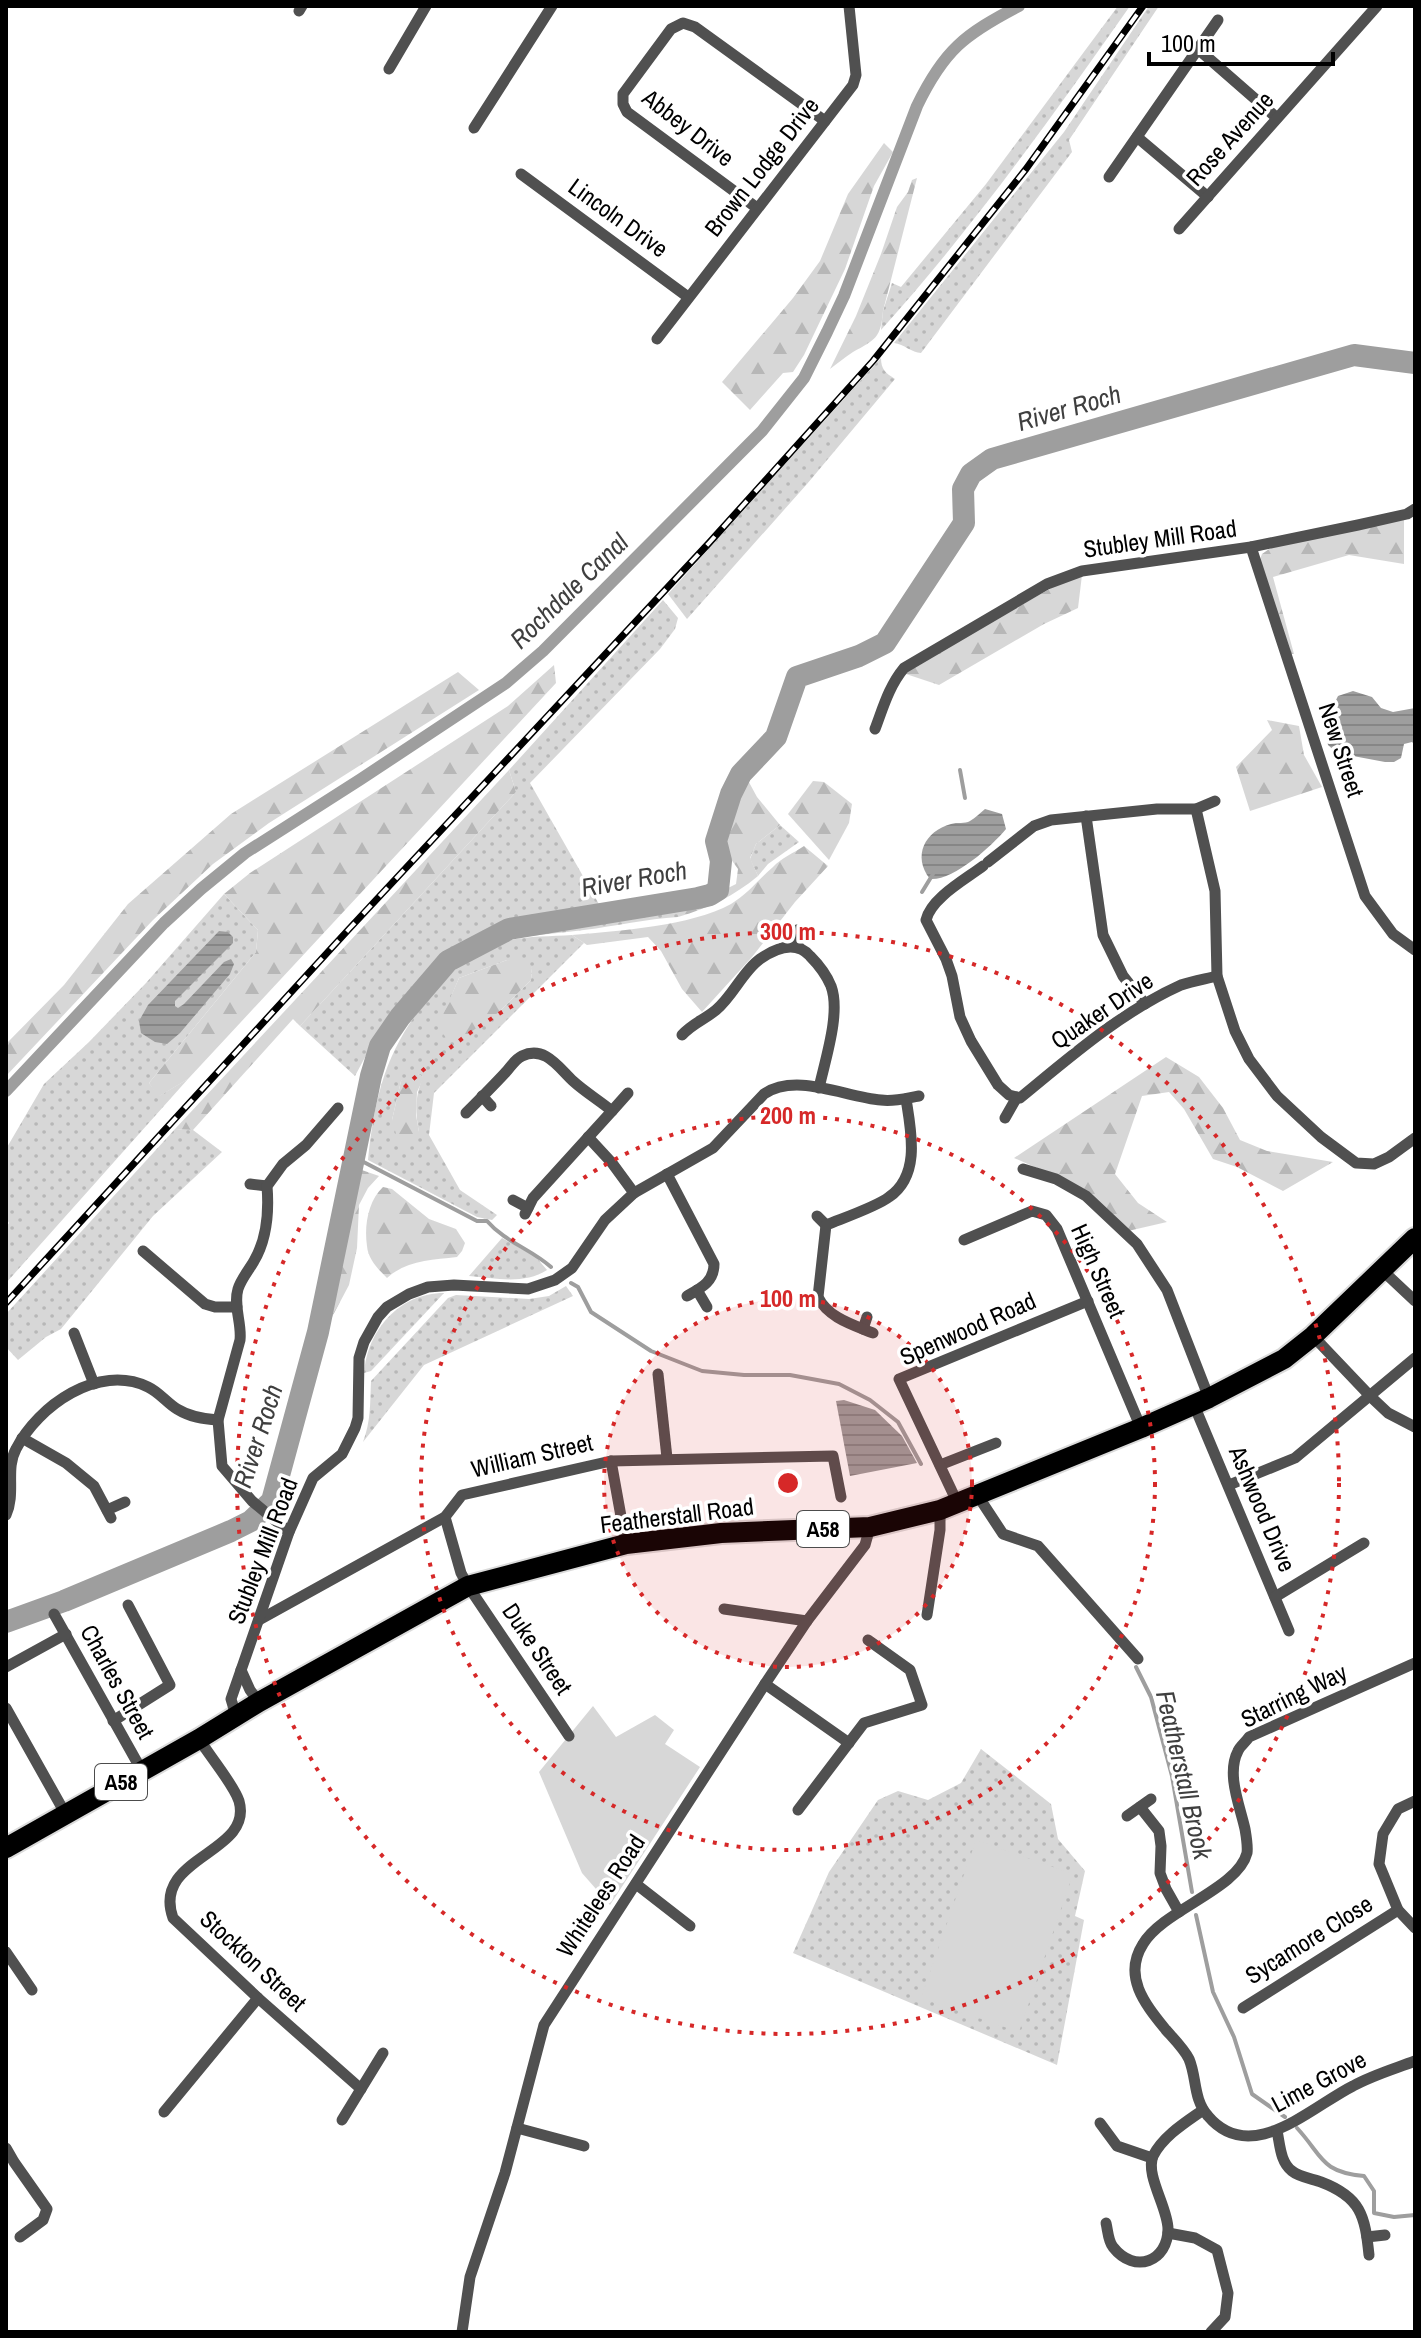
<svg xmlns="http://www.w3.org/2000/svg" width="1421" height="2338" viewBox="0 0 1421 2338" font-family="'Archivo Narrow',sans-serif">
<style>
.grass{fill:url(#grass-dots);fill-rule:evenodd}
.forest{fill:url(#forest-firs)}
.garden{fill:#d7d7d7}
.water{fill:url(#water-rules)}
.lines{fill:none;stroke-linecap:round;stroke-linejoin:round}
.stream{stroke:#9e9e9e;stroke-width:4}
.canal{stroke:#9e9e9e;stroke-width:12}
.river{stroke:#9e9e9e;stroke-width:22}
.highway-casing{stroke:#dbdbdb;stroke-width:24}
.street{stroke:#505050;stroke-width:11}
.highway{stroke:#000;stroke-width:20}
.rail-casing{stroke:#000;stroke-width:7}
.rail{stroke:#fff;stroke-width:4;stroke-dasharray:12;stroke-linecap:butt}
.ring{fill:none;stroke:#d62828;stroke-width:4;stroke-dasharray:4 8}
.labels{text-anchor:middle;stroke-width:7;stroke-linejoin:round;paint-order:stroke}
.shield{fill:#fff;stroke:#4c4c4c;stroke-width:2}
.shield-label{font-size:22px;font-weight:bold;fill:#000}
.street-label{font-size:24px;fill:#000;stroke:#fff}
.water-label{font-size:26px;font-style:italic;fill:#3f3f3f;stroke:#fff}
.centre{fill:#d62828;stroke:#fff;stroke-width:4}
.ring-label{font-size:24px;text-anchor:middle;font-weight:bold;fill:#d62828;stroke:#fff;stroke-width:7;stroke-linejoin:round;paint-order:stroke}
</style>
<defs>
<pattern id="grass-dots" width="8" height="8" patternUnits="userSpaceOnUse" patternTransform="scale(2)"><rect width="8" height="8" fill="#d7d7d7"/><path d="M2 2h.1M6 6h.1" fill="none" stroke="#b7b7b7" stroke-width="1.8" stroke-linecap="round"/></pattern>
<pattern id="forest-firs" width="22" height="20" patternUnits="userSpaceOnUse" patternTransform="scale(2)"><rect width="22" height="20" fill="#d7d7d7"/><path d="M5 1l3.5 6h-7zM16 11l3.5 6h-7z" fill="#b7b7b7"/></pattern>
<pattern id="water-rules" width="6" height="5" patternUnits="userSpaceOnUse" patternTransform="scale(2)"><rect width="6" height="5" fill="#9e9e9e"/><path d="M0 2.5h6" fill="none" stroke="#868686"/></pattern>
</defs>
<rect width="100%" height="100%" fill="#fff"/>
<!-- grass -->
<g class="grass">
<path d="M1118,6H1130C1052,117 972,229 881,330L883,311L892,283L901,287L986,184Z"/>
<path d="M1149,6H1159L1069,140L1072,152L921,353C912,353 904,344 894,343L1064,132Z"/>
<path d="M881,358C881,370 886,373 895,379L807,484L687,619L668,594Z"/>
<path d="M663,600L678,618L675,629L660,649L530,783L600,906L518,918L481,934L437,961L379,1031L355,1076L300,1026L516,792L509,770Z"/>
<path d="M780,825L799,842L768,864L758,876L750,859L756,844Z"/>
<path d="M224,894L258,930L256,952L149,1083L159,1096L188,1079L6,1283V1227L9,1223L6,1218V1149L44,1084L89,1042L146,983Z"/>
<path d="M678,907V917C646,919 616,926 584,930C552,934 521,936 489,943L514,933Z"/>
<path d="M572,935L584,943L434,1093L429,1135L460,1190L497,1215L492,1220L477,1217L368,1160C375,1093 387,1047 431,995C446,977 465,958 487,948C513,935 545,937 572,935ZM507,960L532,968L531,980L499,1012L451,997L459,978ZM418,1074L423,1077C415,1096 415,1112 419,1132L392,1120L401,1081Z"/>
<path d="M175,1129L193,1130L222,1152L153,1216L61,1329L46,1337L18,1360L6,1347V1314Z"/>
<path d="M502,1238L536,1257L547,1270C524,1285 494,1278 469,1276Z"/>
<path d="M566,1286L573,1296L424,1365L363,1442C371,1421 370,1403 371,1381L448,1298L456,1295L529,1299L549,1296Z"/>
<path d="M444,1293L371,1371L364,1373C367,1331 399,1293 444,1293Z"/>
<path d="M981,1749L1051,1804L1058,1839L1085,1871L1075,1916L1084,1920L1057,2065L793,1953L829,1872L878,1800L898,1791L928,1800L961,1783Z"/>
</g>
<!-- forest -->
<g class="forest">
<path d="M884,143L893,152L874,186L845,269L804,355L793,372L783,373L750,410L722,382L793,298L820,261L848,194Z"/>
<path d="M917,178L883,311C881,338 875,340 853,352C845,357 838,363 830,369L856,316L881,254L897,207L908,192L912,180Z"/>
<path d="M1404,519V564L1349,555L1273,577L1294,654H1290L1259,562L1262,554L1272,547Z"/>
<path d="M1082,575L1078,608L1044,624L939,685L906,674L910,668L1062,582Z"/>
<path d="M554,665L556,683L188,1079L158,1097L149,1083L256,952L258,930L224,894L250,873L508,706Z"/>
<path d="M458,672L479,690L269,823L213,864L153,920L6,1076V1044L64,985L128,904L231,814Z"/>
<path d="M1267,720L1299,726L1304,755L1322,787L1250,811L1236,767L1272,730Z"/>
<path d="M509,770L516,792L300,1026L293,1019L193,1130L175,1129Z"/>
<path d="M744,773L757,797L780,825L756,844L750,858L758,876C734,896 709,908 678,917V907L708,898L736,884L738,869L728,855L721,837Z"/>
<path d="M813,781L824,782L852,804L849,823L829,860L788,814Z"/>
<path d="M804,846L828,866L795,902L752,957L702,1012L682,989L661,951L648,937L587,945L572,935C618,931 691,926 731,904C748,894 759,879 773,867C781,858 794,853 804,846Z"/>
<path d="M507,960L524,961L532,968L531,980L499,1012L461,1039L446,1038L438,1026L459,978Z"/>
<path d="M1166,1057L1199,1077L1223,1108L1240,1140L1267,1151L1333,1162L1283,1191L1237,1167L1213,1159L1184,1109L1169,1092L1142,1096L1115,1174L1138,1203L1167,1222L1128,1231L1053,1175L1014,1158Z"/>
<path d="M411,1074H418L424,1077L417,1092L416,1115L419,1132L416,1141L408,1146L399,1144L392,1120L401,1081Z"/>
<path d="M356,1168L379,1176L368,1188L359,1205L357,1248L349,1285L331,1319L326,1317Z"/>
<path d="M383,1187L392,1189L429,1219L456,1229L465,1243L462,1251L457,1257C431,1260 407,1260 387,1278C378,1269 368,1259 367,1246C364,1226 368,1201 383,1187Z"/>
</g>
<!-- garden -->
<g class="garden">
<path d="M593,1706L616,1737L655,1715L674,1730L665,1744L700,1767L610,1905L582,1873L539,1772Z"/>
<path d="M976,1840L1073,1874L1019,2032L921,1998Z"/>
</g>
<!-- water -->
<g class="water">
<path d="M1353,691L1372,697L1381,708L1393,712L1415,708V745L1412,742L1404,744L1401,758L1394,762H1385L1337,753L1328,745L1326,735L1328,724L1339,716L1336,700L1338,696Z"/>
<path d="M985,809L1002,814L1006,829C991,847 953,881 930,879C912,856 925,831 951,824C957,822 965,824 970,821C975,818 980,813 985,809Z"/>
<path d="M219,931L228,932L233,937V943L175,1001V1006L178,1008L184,1004L224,962L231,959L234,964L230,974L180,1033L167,1044L155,1042L141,1033L139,1021L148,1005Z"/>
<path d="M844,1400L875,1410L902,1436L917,1463L850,1476L836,1401Z"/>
</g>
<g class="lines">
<!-- stream -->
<g class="stream">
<path d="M960,770L965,798"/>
<path d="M922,892L933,874"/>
<path d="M354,1157L477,1221H487C505,1242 531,1249 551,1267"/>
<path d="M571,1283L578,1287L591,1312L651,1351L702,1371L744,1375H790L839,1384L870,1400L898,1422L921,1464"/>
<path d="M1136,1667L1151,1697L1172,1776L1192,1892"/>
<path d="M1196,1915L1213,1992L1234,2037L1252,2094L1285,2117"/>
<path d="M1297,2128C1323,2156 1320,2172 1364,2176L1374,2191V2213L1394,2217L1415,2215"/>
</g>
<!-- canal -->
<path class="canal" d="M6,1091L164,923L201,889L245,853L361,779L506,683L543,651L762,431L804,378L827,332L844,296L917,106C944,50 965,34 1019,6"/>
<!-- river -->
<path class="river" d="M6,1622L64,1601L231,1531L251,1521L272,1501L318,1332L371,1076L380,1046L400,1017L448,961L509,929L698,898L710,895L718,890L721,861L716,841L731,794L741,774L776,737L797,677L859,656L885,643L964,523L963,489L971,474L992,459L1354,355L1415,363"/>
<defs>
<path id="highway" d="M6,1848L199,1739L259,1702L468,1586L626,1544L721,1533L870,1527L940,1510L1141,1428L1209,1398L1284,1359L1313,1336L1415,1238"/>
</defs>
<!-- highway casing -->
<use href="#highway" class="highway-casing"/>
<!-- street -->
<g class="street">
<path d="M299,11L302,6"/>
<path d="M1198,49L1277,118"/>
<path d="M389,69L426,6"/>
<path d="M474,128L552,6"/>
<path d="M1137,137L1208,197"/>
<path d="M521,174L688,297"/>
<path d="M1109,177L1218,20"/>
<path d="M757,208L627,112L623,104V94L671,29L683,23L695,27L825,121"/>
<path d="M1179,229L1377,6"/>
<path d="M657,339L853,85L856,75L849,6"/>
<path d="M1251,547L1365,896L1393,934L1415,950"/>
<path d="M875,729C883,708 889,686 904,668L1047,584L1082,571L1251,547L1358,525L1407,514L1415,509"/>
<path d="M1196,809L1215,891L1217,976L1235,1031L1249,1059L1277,1096L1321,1137L1356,1163L1374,1164L1389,1157L1415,1138"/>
<path d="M1086,816L1103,935L1123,976L1145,1004"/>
<path d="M988,862L1034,826L1051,820L1157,809H1196L1215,801"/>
<path d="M983,866C966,879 931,898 926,920L946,959L952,976L960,1017L971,1041L998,1085L1009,1095L1020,1098C1070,1057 1121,1012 1181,985C1192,981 1205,979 1217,976"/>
<path d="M797,930L798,947"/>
<path d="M682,1035C693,1023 704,1020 716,1010C733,996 743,971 760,959C776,948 796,940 810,956C819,965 826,974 831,986C841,1013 825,1060 819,1088"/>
<path d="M482,1096L491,1106"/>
<path d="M612,1111L628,1093"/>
<path d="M466,1113C479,1100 492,1087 505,1073C511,1067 514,1060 522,1056C545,1045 559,1068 573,1081C585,1092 600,1101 612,1111L533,1198L525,1214"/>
<path d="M1005,1118L1017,1097"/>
<path d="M588,1137L612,1163L634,1193"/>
<path d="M1023,1169L1056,1179L1086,1196L1137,1244L1167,1290L1209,1398"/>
<path d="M667,1174L714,1264C714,1282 701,1288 687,1296"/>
<path d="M250,1184L267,1186"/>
<path d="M513,1200L528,1208"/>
<path d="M817,1216L826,1225"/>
<path d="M964,1240L1032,1211L1046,1215L1057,1229L1141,1428"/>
<path d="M143,1251L205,1304L215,1307H237"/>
<path d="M1382,1270L1415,1301"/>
<path d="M697,1290L707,1307"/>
<path d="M806,1300L818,1297"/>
<path d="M863,1329L867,1317"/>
<path d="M74,1333L94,1384"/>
<path d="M873,1333C854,1325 828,1318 818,1297L826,1225C843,1218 876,1207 889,1197C921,1175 911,1131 906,1099"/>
<path d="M1313,1336L1371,1397L1388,1413L1415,1427"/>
<path d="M658,1374L667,1458"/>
<path d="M1194,1405L1289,1631"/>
<path d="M22,1438L66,1463L94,1486L111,1518"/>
<path d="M611,1461L626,1544"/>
<path d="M940,1465L996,1443"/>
<path d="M1229,1485L1295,1458L1415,1358"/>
<path d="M978,1496L1003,1534L1038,1546L1138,1659"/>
<path d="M958,1504L899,1379L1088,1301"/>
<path d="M107,1510L125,1502"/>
<path d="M6,1515C16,1493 5,1469 16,1449C38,1406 98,1363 148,1387C159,1392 167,1403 177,1409C190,1417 203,1419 218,1420"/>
<path d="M445,1517L461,1573L468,1586L569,1736"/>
<path d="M289,1532L252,1501L222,1466L218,1420L240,1340C242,1323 233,1306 238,1289C241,1279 249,1270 254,1261C267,1239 269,1211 267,1186L283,1164L306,1145L338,1108"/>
<path d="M1275,1597L1364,1543"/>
<path d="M724,1609L807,1621"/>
<path d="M54,1614L142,1771"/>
<path d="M927,1615L940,1530V1510"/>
<path d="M259,1620L445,1517L462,1495L611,1461L833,1456L841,1497"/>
<path d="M1415,1663L1249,1737C1246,1742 1240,1746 1238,1751C1226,1774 1240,1806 1245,1829C1246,1835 1248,1846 1247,1853C1238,1889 1163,1910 1143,1944C1122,1977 1146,2005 1166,2030C1174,2039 1184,2049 1189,2059C1197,2078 1193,2099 1208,2116C1251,2167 1311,2107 1353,2086C1373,2075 1394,2069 1415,2061"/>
<path d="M6,1667L66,1634"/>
<path d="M241,1670L250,1690L259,1702"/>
<path d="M765,1684L849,1743"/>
<path d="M6,1708L65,1813"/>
<path d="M236,1716L231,1699L289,1532L313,1478L342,1454L355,1428L358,1418L359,1358L364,1342L378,1317L387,1307L409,1294L428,1287L454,1285L528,1289L555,1280L572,1268L605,1220L634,1193L713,1148L764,1094C796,1072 845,1097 881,1100C894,1102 907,1098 919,1096"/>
<path d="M113,1721L170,1685L128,1605"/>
<path d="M199,1739C209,1755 234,1785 239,1801C254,1854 151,1856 173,1918L258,1998L361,2089"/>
<path d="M1415,1801L1398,1809L1383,1834L1379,1864L1398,1910L1415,1928"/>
<path d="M1140,1807L1159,1831L1161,1846L1160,1873L1166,1889L1179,1912"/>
<path d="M798,1810L864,1723L922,1705L910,1670L868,1640"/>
<path d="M1127,1816L1151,1799"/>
<path d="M636,1884L690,1926"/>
<path d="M6,1952L32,1990"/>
<path d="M1243,2008L1398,1910"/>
<path d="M164,2112L258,1998"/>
<path d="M342,2120L383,2053"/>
<path d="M1100,2123L1117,2146L1152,2158"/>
<path d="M517,2128L584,2146"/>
<path d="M1277,2131C1280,2144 1280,2162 1292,2171C1299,2177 1313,2179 1321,2182C1361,2197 1365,2216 1369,2255"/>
<path d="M6,2148L14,2162L47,2209L43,2220L20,2237"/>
<path d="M1106,2223C1108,2231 1108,2241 1113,2247C1135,2275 1168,2261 1168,2229C1168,2208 1145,2175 1153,2156C1163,2136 1186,2122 1203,2110"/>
<path d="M1168,2233L1195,2238L1217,2250L1228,2293L1225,2317L1211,2332"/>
<path d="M1367,2237L1385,2235"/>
<path d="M462,2332L470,2277L505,2173L544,2025L765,1684L807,1621L865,1545L870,1527"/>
</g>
<!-- highway -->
<use href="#highway" class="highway"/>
<defs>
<path id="rail" d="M6,1303L349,929L709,543L873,361L1026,169L1143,6"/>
</defs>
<!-- rail casing -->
<use href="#rail" class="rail-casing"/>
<!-- rail -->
<use href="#rail" class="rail"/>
</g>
<!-- distance rings -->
<circle cx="788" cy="1483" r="184" fill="#d62828" fill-opacity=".12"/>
<g class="ring">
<circle cx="788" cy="1483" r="184"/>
<circle cx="788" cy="1483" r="367"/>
<circle cx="788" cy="1483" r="551"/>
</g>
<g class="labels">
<!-- shield labels -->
<g class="shield">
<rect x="797" y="1511" width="52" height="36" rx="6"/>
<rect x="95" y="1764" width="52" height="36" rx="6"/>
</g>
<g class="shield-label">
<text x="823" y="1537">A58</text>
<text x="121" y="1790">A58</text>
</g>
<!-- street labels -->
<g class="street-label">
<text transform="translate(688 128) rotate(38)" y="8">Abbey Drive</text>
<text transform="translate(1230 139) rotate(-48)" y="8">Rose Avenue</text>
<text transform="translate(762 167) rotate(-52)" y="8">Brown Lodge Drive</text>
<text transform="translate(618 218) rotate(36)" y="8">Lincoln Drive</text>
<text transform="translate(1160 539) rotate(-8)" y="8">Stubley Mill Road</text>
<text transform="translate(1341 750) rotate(72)" y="8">New Street</text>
<text transform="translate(1102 1011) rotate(-34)" y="8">Quaker Drive</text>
<text transform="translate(1098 1271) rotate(66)" y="8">High Street</text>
<text transform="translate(968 1329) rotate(-24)" y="8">Spenwood Road</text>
<text transform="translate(532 1456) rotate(-13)" y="8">William Street</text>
<text transform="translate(1262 1509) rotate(67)" y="8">Ashwood Drive</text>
<text transform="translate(677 1516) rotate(-7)" y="8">Featherstall Road</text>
<text transform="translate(263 1551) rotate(-69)" y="8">Stubley Mill Road</text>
<text transform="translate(537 1649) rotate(56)" y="8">Duke Street</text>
<text transform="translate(117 1682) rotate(61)" y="8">Charles Street</text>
<text transform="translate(1294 1696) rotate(-26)" y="8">Starring Way</text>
<text transform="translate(601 1896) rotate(-57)" y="8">Whitelees Road</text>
<text transform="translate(1309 1940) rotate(-32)" y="8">Sycamore Close</text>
<text transform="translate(253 1961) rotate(43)" y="8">Stockton Street</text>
<text transform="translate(1319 2082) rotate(-28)" y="8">Lime Grove</text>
</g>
<!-- water labels -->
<g class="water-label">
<text transform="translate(1069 408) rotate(-16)" y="9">River Roch</text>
<text transform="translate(569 591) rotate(-44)" y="9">Rochdale Canal</text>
<text transform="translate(634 879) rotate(-10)" y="9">River Roch</text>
<text transform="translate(258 1436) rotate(-72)" y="9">River Roch</text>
<text transform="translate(1184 1775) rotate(77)" y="9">Featherstall Brook</text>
</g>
</g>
<circle cx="788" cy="1483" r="12" class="centre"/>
<g class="ring-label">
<text x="788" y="940">300 m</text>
<text x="788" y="1124">200 m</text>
<text x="788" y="1307">100 m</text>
</g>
<!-- border -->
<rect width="1421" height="2338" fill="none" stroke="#000000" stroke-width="16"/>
<!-- scale -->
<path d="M1149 52v12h184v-12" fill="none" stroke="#000000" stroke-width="4"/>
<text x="1161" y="52" font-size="24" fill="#000000" stroke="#ffffff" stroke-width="6" paint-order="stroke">100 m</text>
</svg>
